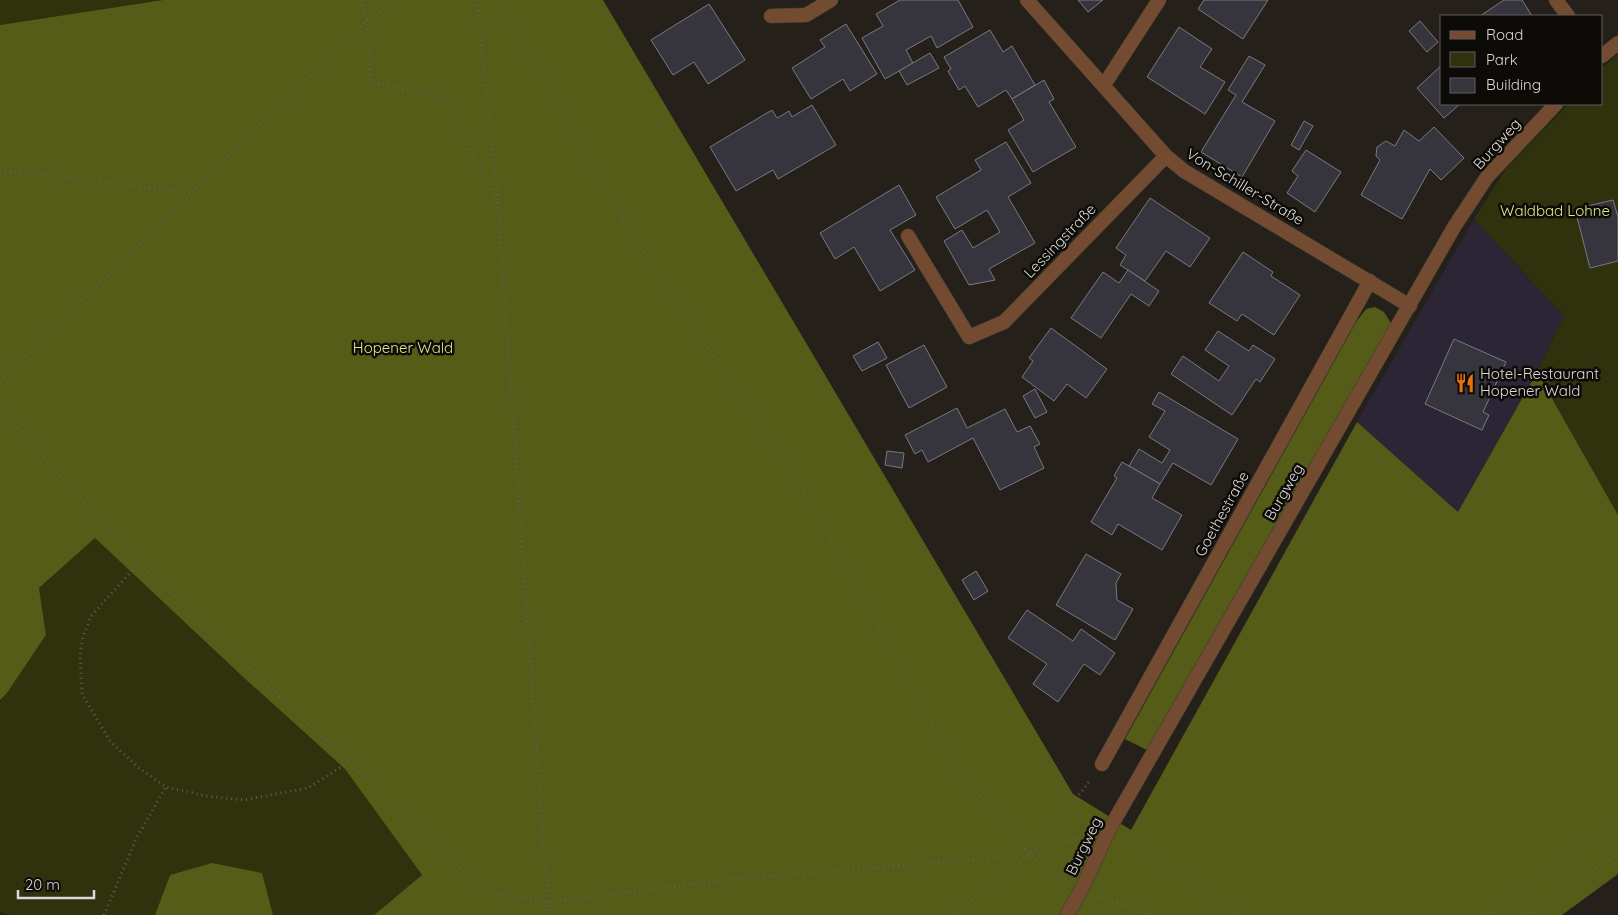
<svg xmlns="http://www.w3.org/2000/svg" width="1618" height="915" viewBox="0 0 1618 915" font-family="Quicksand,sans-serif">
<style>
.commercial{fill:#2c2535}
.green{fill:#2f320c}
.forest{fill:#555c17}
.building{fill:#36353d;stroke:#7a7882}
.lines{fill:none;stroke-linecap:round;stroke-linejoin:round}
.service-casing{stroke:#3f3b34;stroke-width:15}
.minor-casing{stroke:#3f3b34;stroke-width:15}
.path{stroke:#605c56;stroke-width:3;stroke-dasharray:1 4;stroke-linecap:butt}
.service{stroke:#724b30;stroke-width:14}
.minor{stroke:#724b30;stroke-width:14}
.labels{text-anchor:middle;stroke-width:5;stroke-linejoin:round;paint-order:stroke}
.street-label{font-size:15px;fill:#dcd9d5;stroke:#0d0b08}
.park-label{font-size:15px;fill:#dde889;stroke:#0d0b08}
.poi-label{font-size:15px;fill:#dcd9d5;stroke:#0d0b08;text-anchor:start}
</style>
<rect width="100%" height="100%" fill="#25211a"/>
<!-- commercial -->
<path class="commercial" d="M1474,219L1564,316L1537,372L1458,512L1357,422Z"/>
<!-- green -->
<g class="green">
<path d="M0,0H163L0,25Z"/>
<path d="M1618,54V515L1537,372L1564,316L1474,219L1505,170L1568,104H1602V68Z"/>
<path d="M95,538L242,676L345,769L422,875L374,915H273L262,873L170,875L155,915H13L0,912V700L7,693L46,635L39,588Z"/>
</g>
<!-- forest -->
<g class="forest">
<path d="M163,0H603L1073,794L1131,830L1357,422L1458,512L1537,372L1618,515V874L1562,915H374L422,875L345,769L242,676L95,538L39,588L46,635L7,693L0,700V25Z"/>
<path d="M1375,307L1384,312L1391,323L1385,337L1149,751L1125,739L1356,322L1366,309Z"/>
<path d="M212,863L262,873L273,915H155L170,875Z"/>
</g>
<!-- building -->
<g class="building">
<path d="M900,0H958L973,27L937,48L931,36L906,50L913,63L885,79L862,38L883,26L876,14Z"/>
<path d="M1078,0H1103L1088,12Z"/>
<path d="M1204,0H1268L1243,39L1198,9Z"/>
<path d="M1504,0H1522L1532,16H1480Z"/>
<path d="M709,4L745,60L708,84L694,62L673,75L651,40Z"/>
<path d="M1420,21L1438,42L1427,52L1409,31Z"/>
<path d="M846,24L877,74L850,91L843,79L811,99L792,68L825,47L820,40Z"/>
<path d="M1179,27L1212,49L1200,67L1225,82L1205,114L1147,77Z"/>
<path d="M990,30L1003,52L1012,46L1035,85L1012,99L1006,90L978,107L965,86L959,90L948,71L951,69L944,57Z"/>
<path d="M930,53L939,68L907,85L899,71Z"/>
<path d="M1249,56L1265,65L1242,102L1275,121L1242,177L1201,152L1236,95L1228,90Z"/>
<path d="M1442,65V104H1460L1444,118L1417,88Z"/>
<path d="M1044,80L1054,99L1049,102L1076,147L1033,172L1008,130L1024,120L1012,99Z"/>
<path d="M812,105L836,145L778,179L773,170L736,191L710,147L772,110L777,118L789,111L792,117Z"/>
<path d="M1304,121L1313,126L1299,150L1291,145Z"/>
<path d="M1434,127L1464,158L1441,180L1430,169L1402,219L1361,195L1380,160L1376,156L1377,147L1386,141L1395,146L1404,130L1419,141Z"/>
<path d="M1006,142L1031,183L1008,197L1035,243L989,269L995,280L969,285L944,241L962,230L973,248L1000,232L987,210L955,229L936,197L981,170L975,160Z"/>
<path d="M1306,150L1341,172L1315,212L1287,193L1298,176L1292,171Z"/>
<path d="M899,185L916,215L890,230L915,270L880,291L854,247L835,259L820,233Z"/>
<path d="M1150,198L1210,238L1190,267L1166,251L1145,281L1120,265L1126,255L1116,248Z"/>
<path d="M1613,200L1618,217V261L1590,268L1575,209Z"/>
<path d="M1243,252L1273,272L1271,276L1300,295L1274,335L1242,314L1237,321L1209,303Z"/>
<path d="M1128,270L1159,291L1149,306L1131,294L1101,338L1071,318L1103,272L1119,283Z"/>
<path d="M1051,328L1107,369L1086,398L1067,384L1054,401L1022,377L1033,361L1029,358Z"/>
<path d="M1218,331L1249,351L1253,345L1275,359L1260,382L1256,379L1232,415L1171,374L1183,356L1219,381L1229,366L1205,350Z"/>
<path d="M1454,339L1506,362L1483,412L1489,415L1482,430L1425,404Z"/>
<path d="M878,342L887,358L862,371L853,356Z"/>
<path d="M924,345L947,387L909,408L886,365Z"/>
<path d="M1035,389L1047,412L1035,418L1023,396Z"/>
<path d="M1159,392L1238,439L1211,485L1173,463L1160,484L1129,466L1139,449L1162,463L1170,450L1149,437L1165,411L1152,404Z"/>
<path d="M957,408L967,428L1005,409L1017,432L1030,426L1040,444L1034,447L1044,468L1000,490L973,438L928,462L922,450L915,454L905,435Z"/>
<path d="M887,451L904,453L902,468L885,465Z"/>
<path d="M1122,462L1160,484L1152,498L1182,515L1162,550L1118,524L1112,535L1091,522L1117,478L1114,476Z"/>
<path d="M1086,554L1121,574L1116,583L1117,600L1133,609L1115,640L1056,605Z"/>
<path d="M976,571L988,591L974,600L962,580Z"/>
<path d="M1027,610L1073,641L1081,629L1115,653L1100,675L1084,664L1058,702L1033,684L1047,664L1008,638Z"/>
</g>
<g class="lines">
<defs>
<path id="service" d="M908,236L969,337"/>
<g id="minor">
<path d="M1027,0L1166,156L1184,171L1410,306"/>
<path d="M1556,0L1568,16"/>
<path d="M771,16L806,15L831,0"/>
<path d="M1602,56L1618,43"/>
<path d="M1104,85L1159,0"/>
<path d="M969,337L1004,322L1166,156"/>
<path d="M1102,764L1370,281"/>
<path d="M1067,915L1081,890L1110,828L1454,227L1487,177L1556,104"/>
</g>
</defs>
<!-- service casing -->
<use href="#service" class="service-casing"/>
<!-- minor casing -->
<use href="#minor" class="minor-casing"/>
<!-- path -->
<g class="path">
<path d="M361,0L367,20L371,82L445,98L498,205L544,854L552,915"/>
<path d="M477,0L498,202"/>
<path d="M500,0L625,223L800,485L954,764L1030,855L1066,880"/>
<path d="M0,170L191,193"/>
<path d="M0,381L367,20L399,0"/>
<path d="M0,409L139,563L349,762L396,810L490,893L550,902L733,879L1030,855L1058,823L1091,779"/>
<path d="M139,563L91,616L83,637L80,654L82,694L110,741L139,768L166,787L206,796L243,800L308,788L349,762"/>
<path d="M1127,839L1240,915"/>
<path d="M1098,896L1153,915"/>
<path d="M104,915L136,839L166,787"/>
<path d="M544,915L549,904"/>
<path d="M952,915L1030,855L1085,836"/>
<path d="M1484,915L1618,824"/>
<path d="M1525,915L1618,854"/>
</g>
<!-- service -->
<use href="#service" class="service"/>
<!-- minor -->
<use href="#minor" class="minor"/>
</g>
<!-- icons -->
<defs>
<symbol id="restaurant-bare" viewBox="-9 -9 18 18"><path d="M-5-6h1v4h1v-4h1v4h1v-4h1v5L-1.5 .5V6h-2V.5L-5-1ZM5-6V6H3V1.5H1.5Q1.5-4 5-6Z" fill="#e8710a" stroke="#0d0b08" stroke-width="2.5" paint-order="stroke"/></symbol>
</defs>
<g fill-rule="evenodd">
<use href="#restaurant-bare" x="1451" y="369" width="28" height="28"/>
</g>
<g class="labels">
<!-- street labels -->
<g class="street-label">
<text transform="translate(1497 144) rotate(-48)" y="5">Burgweg</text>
<text transform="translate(1245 187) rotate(31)" y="5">Von-Schiller-Straße</text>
<text transform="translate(1060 241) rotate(-46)" y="5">Lessingstraße</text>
<text transform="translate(1284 492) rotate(-60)" y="5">Burgweg</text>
<text transform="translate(1222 514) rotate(-61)" y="5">Goethestraße</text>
<text transform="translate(1084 846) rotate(-64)" y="5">Burgweg</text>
</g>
<!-- park labels -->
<g class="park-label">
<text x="1555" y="216">Waldbad Lohne</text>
<text x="403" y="353">Hopener Wald</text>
</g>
<!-- poi labels -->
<g class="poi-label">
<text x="1480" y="379">Hotel-Restaurant<tspan x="1480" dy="17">Hopener Wald</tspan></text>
</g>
</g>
<!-- legend -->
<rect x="1440" y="15" width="162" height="90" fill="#0d0b08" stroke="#605d5a"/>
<rect x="1450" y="31" width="25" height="8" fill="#724b30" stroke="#605d5a"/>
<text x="1486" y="40" font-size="15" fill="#dcd9d5">Road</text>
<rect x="1450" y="52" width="25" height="15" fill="#2f320c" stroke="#605d5a"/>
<text x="1486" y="65" font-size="15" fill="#dcd9d5">Park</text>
<rect x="1450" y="78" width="25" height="15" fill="#36353d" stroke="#605d5a"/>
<text x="1486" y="90" font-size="15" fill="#dcd9d5">Building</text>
<!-- scale -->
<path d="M18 890v8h76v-8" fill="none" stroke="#dcd9d5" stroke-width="2.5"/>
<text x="25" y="890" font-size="15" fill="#dcd9d5" stroke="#0d0b08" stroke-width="4" paint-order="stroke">20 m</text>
</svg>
